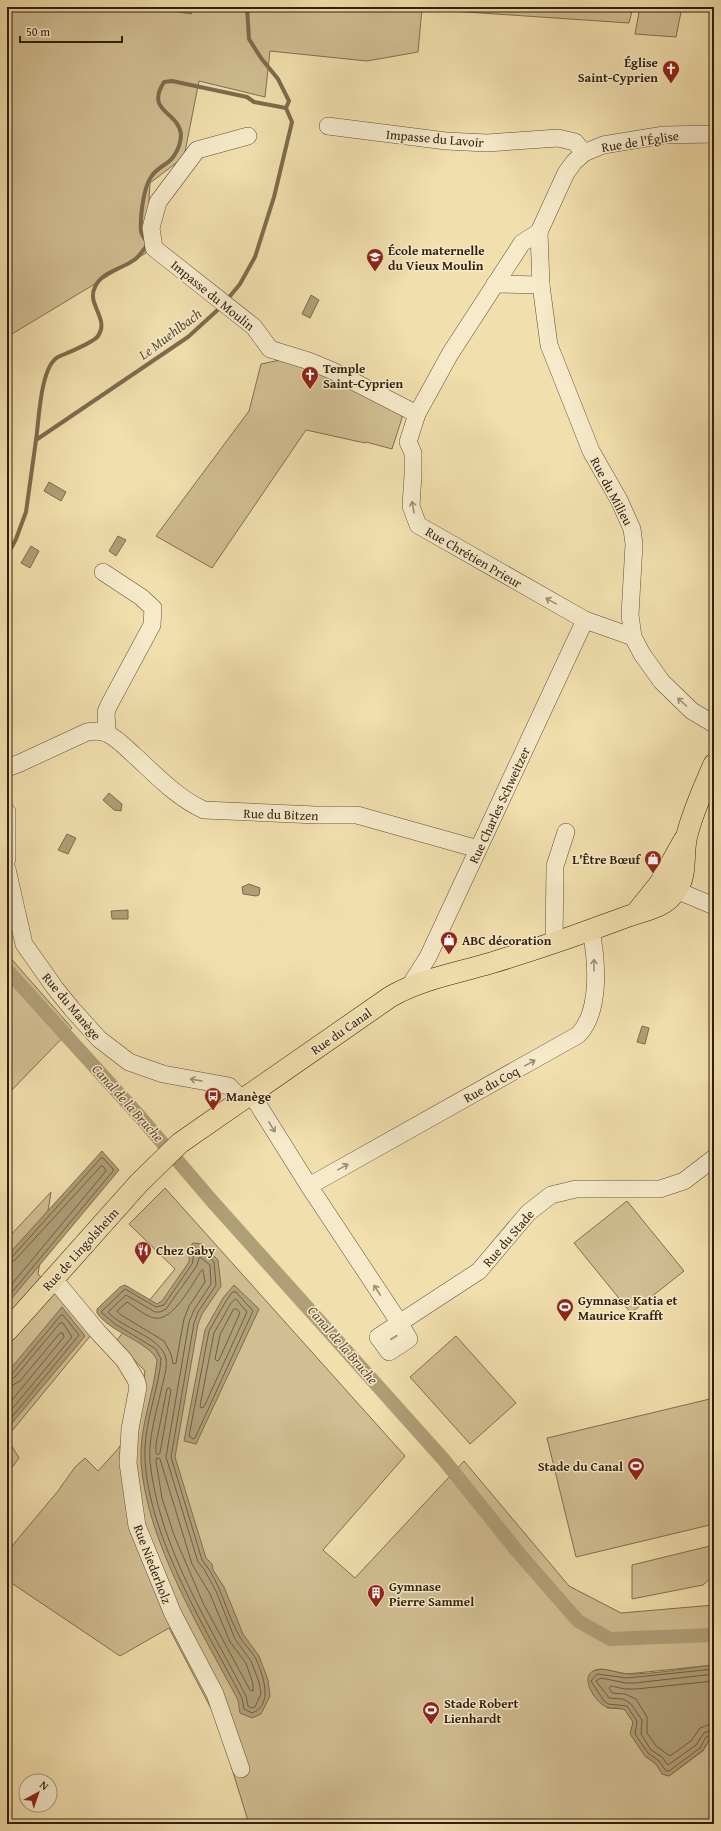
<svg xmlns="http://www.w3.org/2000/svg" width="721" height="1831" viewBox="0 0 721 1831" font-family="'Gentium Book Plus',serif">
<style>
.green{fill:#d1be92;stroke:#826e50}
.water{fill:#b09e77;stroke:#7e6b4d}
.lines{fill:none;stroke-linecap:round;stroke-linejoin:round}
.shore{stroke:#715e42;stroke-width:1}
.stream{stroke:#7e6b4d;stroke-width:4}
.canal{stroke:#b09e77;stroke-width:14}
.minor-casing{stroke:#624f35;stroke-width:18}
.major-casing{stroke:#321f0d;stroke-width:22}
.minor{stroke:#f6eaca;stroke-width:17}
.major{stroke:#f1dfad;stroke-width:21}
.oneway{stroke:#9e8f75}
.labels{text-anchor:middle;stroke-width:3;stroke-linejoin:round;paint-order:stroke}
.poi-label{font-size:13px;font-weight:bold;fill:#321f0d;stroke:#f6eaca;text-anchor:start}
.street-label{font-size:13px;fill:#321f0d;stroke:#f6eaca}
.water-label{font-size:14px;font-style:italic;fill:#5e4b32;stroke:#f6eaca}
</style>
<rect width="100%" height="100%" fill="#f1dfad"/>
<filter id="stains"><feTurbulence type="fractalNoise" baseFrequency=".005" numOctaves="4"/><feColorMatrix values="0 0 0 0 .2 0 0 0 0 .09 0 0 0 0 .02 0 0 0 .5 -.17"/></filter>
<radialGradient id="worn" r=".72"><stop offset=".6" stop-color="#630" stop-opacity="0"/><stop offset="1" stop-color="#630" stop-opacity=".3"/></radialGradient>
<!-- green -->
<g class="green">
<path d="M7,7H633L629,23L422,9L418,52L367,61L270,51L265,97L199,81L184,157L150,183L146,253L7,337Z"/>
<path d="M640,7H682L676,37L635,34Z"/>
<path d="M285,359L298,361L401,412L402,418L392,449L366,442L365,443L306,430L212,568L156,536L249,411L261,364Z"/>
<path d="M7,954L72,1028L7,1095Z"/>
<path d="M165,1188L405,1456L323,1550L355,1578L464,1461L569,1586L621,1613L714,1605V1665L627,1674L602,1669L595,1670L607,1708L625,1709L633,1722V1727L645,1756L656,1764L663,1774L669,1776L703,1751L709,1740L714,1737V1824H249L217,1720L169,1628L120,1656L7,1580V1552L58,1491L75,1467L85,1458L98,1471L118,1449L138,1418L145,1371L116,1341L175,1269L129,1224Z"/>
<path d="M51,1192L38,1274L91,1335L7,1437V1239Z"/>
<path d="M627,1201L684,1271L631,1313L574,1243Z"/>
<path d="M456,1336L516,1403L470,1444L410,1377Z"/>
<path d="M714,1398V1524L576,1557L547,1438Z"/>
<path d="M7,1438L19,1458L7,1474Z"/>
<path d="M714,1545V1575L703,1585L632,1599V1565Z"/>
</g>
<!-- water -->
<g class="water">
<path d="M164,7H194L191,14L167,10Z"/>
<path d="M311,295L319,300L310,318L302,314Z"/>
<path d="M49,482L66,492L61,501L44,491Z"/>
<path d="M118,536L126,540L116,556L109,551Z"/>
<path d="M31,546L39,551L30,568L21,563Z"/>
<path d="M109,793L122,804L121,811L114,810L103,800Z"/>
<path d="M67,834L76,838L68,854L58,850Z"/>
<path d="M249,884L260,888L259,895L256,896L243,894L242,887Z"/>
<path d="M128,910V919H112L111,911Z"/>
<path d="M642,1026L649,1028L645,1044L637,1042Z"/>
<path d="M102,1151L119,1170L7,1304V1256Z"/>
<path d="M193,1243L202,1244L218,1260L221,1286L202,1314L198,1324L175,1457L206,1558L212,1564L213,1570L224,1587L243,1634L259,1656L268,1680L270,1696L261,1714L252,1718L240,1713L238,1700C201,1630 147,1543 141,1462C139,1427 154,1394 157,1360C148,1341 111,1333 97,1313V1309L120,1287L125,1285L157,1304L162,1301L189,1262L190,1247Z"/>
<path d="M234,1285L259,1309L196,1444L184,1441L205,1330L223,1298Z"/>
<path d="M62,1307L85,1336L7,1429V1373Z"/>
<path d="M714,1665V1737L709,1740L703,1750L669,1776L662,1774L656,1764L645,1756L630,1734L633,1722L625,1710C619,1707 612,1709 607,1707C596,1704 577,1675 596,1670C606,1667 618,1674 629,1674C657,1674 686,1668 714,1665Z"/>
</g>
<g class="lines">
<!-- shore -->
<g class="shore">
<path d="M195,1248H200L214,1262L216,1285L198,1312L194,1323L171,1457L202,1560C222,1584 225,1612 240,1637C244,1645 252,1651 256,1659C263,1675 274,1705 252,1713L244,1709L242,1698C206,1629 150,1540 145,1461C143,1430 155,1399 160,1369L161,1359L156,1349L115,1324L101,1312L125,1289L156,1307L164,1305L192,1264Z"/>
<path d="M200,1257L210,1265L211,1284L194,1310L189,1322L166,1457L198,1562L204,1569L216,1591L235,1639L251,1661L259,1682L261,1694L255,1707L252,1708L248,1706L246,1696C208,1622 159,1547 150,1462C148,1439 156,1414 161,1391C163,1381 169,1365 165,1355C156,1335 123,1329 108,1312L126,1295L155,1312H160L166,1309L196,1267Z"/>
<path d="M7,1259L12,1257L101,1158H103L113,1169V1171L7,1298"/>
<path d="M7,1264L15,1260L101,1166H103L106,1171L7,1290"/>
<path d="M203,1270L205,1282L189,1306L184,1319L176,1363L173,1364L171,1354L164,1341L121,1315L117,1311L127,1302C135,1307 145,1316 154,1318C173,1322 192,1284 201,1271Z"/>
<path d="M233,1292H236L253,1311L195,1438L193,1439L189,1436L209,1331L226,1301Z"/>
<path d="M236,1299L247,1312L204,1407L201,1408L200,1406L214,1333L231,1303Z"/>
<path d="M234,1309H237L240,1313L219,1360L217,1361L215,1359L220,1335Z"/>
<path d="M7,1375L12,1374L61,1315H63L79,1335L7,1423"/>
<path d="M7,1380L15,1377L60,1323H63L72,1337L7,1415"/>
<path d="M7,1386L13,1385L20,1381L60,1333H63L64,1337L7,1406"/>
<path d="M169,1388L171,1390L160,1453L158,1455L156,1453V1444L167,1389Z"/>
<path d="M157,1458L160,1459L192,1564L210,1594L230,1642L246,1663L253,1684V1691L250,1690L203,1603L174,1535L162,1498L156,1461Z"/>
<path d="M714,1669L627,1678L597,1674L591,1681L604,1701L608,1704L627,1706L637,1721L635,1734L648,1753L659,1761L666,1771H669L700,1748L706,1737L714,1734"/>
<path d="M714,1674L635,1683H626L601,1678L596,1681L609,1698L623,1699L631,1704L642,1720L641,1734L651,1750L662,1757L668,1765L696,1745L704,1733L714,1729"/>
<path d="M714,1681L636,1689H625L611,1686L609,1688L612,1693L625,1694L636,1699L647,1717V1733L656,1746L670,1756L691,1741L700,1728L714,1723"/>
</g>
<!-- stream -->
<g class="stream">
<path d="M226,301L240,284L255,257L274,197L292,122L286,108L289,101L278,79L261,58L249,39L247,7"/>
<path d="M36,440C39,421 40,367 58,357C67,353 93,343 98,336C110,319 86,304 95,287C101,272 122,269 134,260C139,257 144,249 148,244C146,240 141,235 141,231C140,217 143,189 151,177C160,163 171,167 179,146C180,143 181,137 181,134C178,111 145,112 164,82L172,81L247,97L254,102L286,108"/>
<path d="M7,556L16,539L26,512L36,440L188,337L222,306"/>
</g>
<!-- canal -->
<path class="canal" d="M7,970L142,1119L212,1201L444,1460L517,1551L578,1621L610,1639L714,1635"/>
<defs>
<g id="minor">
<path d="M328,126L446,141L487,143L558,138L575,142L584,153"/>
<path d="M248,136L197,150L158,202L151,228L154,248L254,327L270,349L309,361L333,371L417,414"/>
<path d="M539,232L541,285L549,345L591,451L619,500L632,529L634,544L630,615L633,637L642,654L662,682L692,711L714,724"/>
<path d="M495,284L541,285"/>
<path d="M103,572L141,597L153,608L152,625L109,705L106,712L107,733"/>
<path d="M633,637L585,620L418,525L411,506L413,475V453L408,442L417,414L450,354L522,243L539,232L566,173L574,162L584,153L603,145L664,135L714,134"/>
<path d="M7,768L20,763L87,732C94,731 101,730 108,734C118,739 126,748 134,755C156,775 177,798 204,810L316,815H357L478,849"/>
<path d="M7,812V859"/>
<path d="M7,869L24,944L55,988L72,1009L99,1039L129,1062L163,1074L229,1086L242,1100"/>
<path d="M664,885L714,906"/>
<path d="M554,944L555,866L566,832"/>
<path d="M409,987L428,957L441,929L585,620"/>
<path d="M250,1095L257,1103L309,1186L399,1322L409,1339L389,1352L378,1337L479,1271L528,1213L551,1195L576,1189H660L684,1181L714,1158"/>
<path d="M309,1186L578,1035C601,1012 597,961 591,931"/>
<path d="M53,1278L97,1331L124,1360L136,1380L138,1387L130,1429L128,1463L137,1526L173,1614L215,1694L241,1769"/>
</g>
<g id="major">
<path d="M636,913L660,883L684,840"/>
<path d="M7,1331L139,1183L180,1143L390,997C421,979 457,973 491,963C537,949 581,934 626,917C644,910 664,909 676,891C688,875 682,854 687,835C693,811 704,787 714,764"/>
</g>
</defs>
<!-- minor casing -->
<use href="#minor" class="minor-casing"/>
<!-- major casing -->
<use href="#major" class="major-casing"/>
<!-- minor -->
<use href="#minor" class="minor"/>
<!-- major -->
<use href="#major" class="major"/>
</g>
<!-- one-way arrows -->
<defs><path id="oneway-shaft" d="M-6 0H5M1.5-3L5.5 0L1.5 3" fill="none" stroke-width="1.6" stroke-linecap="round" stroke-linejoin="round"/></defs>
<g class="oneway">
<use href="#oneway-shaft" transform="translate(413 507) rotate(-100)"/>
<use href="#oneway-shaft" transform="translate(551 601) rotate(-151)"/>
<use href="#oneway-shaft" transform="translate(682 702) rotate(-138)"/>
<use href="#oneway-shaft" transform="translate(594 965) rotate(-90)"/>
<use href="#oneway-shaft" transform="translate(530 1063) rotate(-29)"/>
<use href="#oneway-shaft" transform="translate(196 1080) rotate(-170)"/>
<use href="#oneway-shaft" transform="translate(272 1127) rotate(58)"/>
<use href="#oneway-shaft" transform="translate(343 1167) rotate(-29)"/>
<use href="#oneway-shaft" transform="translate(377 1290) rotate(-123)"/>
</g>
<!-- icons -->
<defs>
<symbol id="church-pin" viewBox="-11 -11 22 30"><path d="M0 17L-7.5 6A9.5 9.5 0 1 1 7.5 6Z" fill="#8f2418" stroke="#f6eaca"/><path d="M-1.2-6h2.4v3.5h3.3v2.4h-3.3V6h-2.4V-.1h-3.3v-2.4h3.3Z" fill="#fff"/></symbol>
<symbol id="school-pin" viewBox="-11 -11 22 30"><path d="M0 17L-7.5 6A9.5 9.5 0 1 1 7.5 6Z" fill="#8f2418" stroke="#f6eaca"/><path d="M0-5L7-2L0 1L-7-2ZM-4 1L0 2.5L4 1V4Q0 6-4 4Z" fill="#fff"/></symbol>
<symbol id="shop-pin" viewBox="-11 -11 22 30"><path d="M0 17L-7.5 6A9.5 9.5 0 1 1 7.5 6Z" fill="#8f2418" stroke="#f6eaca"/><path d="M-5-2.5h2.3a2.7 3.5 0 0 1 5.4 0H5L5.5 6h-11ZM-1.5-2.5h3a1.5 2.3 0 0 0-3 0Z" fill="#fff"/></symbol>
<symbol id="bus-pin" viewBox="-11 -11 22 30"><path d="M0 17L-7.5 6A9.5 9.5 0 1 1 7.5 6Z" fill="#8f2418" stroke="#f6eaca"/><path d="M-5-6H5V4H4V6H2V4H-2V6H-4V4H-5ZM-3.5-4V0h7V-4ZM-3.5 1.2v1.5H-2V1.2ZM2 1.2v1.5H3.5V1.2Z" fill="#fff"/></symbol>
<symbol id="restaurant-pin" viewBox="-11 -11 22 30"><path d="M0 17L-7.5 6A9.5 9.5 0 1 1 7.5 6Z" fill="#8f2418" stroke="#f6eaca"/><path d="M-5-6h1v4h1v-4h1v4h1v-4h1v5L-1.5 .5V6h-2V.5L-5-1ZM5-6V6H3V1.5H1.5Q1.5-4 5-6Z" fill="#fff"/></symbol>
<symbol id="stadium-pin" viewBox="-11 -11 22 30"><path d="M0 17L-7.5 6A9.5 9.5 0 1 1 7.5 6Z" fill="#8f2418" stroke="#f6eaca"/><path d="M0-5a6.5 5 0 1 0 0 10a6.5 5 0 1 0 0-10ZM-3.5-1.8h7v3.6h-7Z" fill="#fff"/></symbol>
<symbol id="building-pin" viewBox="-11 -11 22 30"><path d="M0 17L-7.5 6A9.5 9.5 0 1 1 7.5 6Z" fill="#8f2418" stroke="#f6eaca"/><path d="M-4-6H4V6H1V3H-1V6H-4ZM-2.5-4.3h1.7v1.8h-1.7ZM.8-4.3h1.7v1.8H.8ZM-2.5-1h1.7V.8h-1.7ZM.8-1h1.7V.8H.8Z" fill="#fff"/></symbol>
</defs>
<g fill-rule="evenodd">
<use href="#church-pin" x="661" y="59" width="20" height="27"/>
<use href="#school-pin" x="365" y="247" width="20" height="27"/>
<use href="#church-pin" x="300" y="365" width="20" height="27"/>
<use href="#shop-pin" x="643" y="849" width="20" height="27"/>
<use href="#shop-pin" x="439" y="930" width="20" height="27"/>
<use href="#bus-pin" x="203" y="1086" width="20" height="27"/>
<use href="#restaurant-pin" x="133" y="1240" width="20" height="27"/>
<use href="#stadium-pin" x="555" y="1297" width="20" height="27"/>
<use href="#stadium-pin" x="626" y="1456" width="20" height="27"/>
<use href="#building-pin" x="366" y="1583" width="20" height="27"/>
<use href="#stadium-pin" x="421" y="1700" width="20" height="27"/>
</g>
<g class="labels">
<!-- poi labels -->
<g class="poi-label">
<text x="658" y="67" text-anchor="end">Église<tspan x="658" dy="15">Saint-Cyprien</tspan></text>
<text x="388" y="255">École maternelle<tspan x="388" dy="15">du Vieux Moulin</tspan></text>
<text x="323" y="373">Temple<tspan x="323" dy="15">Saint-Cyprien</tspan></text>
<text x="640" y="864" text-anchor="end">L'Être Bœuf</text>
<text x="462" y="945">ABC décoration</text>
<text x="226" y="1101">Manège</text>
<text x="156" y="1255">Chez Gaby</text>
<text x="578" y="1305">Gymnase Katia et<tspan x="578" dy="15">Maurice Krafft</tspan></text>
<text x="623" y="1471" text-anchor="end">Stade du Canal</text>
<text x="389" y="1591">Gymnase<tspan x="389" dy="15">Pierre Sammel</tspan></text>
<text x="444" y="1708">Stade Robert<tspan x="444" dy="15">Lienhardt</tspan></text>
</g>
<!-- street labels -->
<g class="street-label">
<text transform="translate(435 138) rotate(5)" y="5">Impasse du Lavoir</text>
<text transform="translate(640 141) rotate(-9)" y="5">Rue de l'Église</text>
<text transform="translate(213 295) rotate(39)" y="5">Impasse du Moulin</text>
<text transform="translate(612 491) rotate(62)" y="5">Rue du Milieu</text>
<text transform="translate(474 557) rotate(30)" y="5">Rue Chrétien Prieur</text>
<text transform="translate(499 805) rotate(-65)" y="5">Rue Charles Schweitzer</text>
<text transform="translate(281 814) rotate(2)" y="5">Rue du Bitzen</text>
<text transform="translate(72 1006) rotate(50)" y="5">Rue du Manège</text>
<text transform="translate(341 1031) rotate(-35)" y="5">Rue du Canal</text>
<text transform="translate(491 1084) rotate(-29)" y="5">Rue du Coq</text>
<text transform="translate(508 1238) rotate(-49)" y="5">Rue du Stade</text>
<text transform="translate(80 1249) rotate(-48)" y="5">Rue de Lingolsheim</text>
<text transform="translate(153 1564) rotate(69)" y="5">Rue Niederholz</text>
</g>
<!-- water labels -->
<g class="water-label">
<text transform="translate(170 334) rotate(-37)" y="5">Le Muehlbach</text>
<text transform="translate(128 1103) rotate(48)" y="5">Canal de la Bruche</text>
<text transform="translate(343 1345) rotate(49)" y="5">Canal de la Bruche</text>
</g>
</g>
<!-- margin -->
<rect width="721" height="1831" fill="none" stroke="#f1dfad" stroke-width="24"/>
<rect x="8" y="8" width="705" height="1815" fill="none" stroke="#321f0d" stroke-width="2"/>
<rect x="12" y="12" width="697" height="1807" fill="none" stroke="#321f0d"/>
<!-- north arrow -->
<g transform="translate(38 1793) rotate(40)"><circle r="19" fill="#f6eaca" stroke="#a8997e"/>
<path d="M0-3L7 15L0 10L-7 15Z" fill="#8f2418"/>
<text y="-6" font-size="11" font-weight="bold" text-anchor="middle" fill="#321f0d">N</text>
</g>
<!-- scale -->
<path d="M20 36v6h102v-6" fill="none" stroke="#321f0d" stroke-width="2"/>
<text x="26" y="36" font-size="12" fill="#321f0d" stroke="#f6eaca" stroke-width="3" paint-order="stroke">50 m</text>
<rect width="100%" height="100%" filter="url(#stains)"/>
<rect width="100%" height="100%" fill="url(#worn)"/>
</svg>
